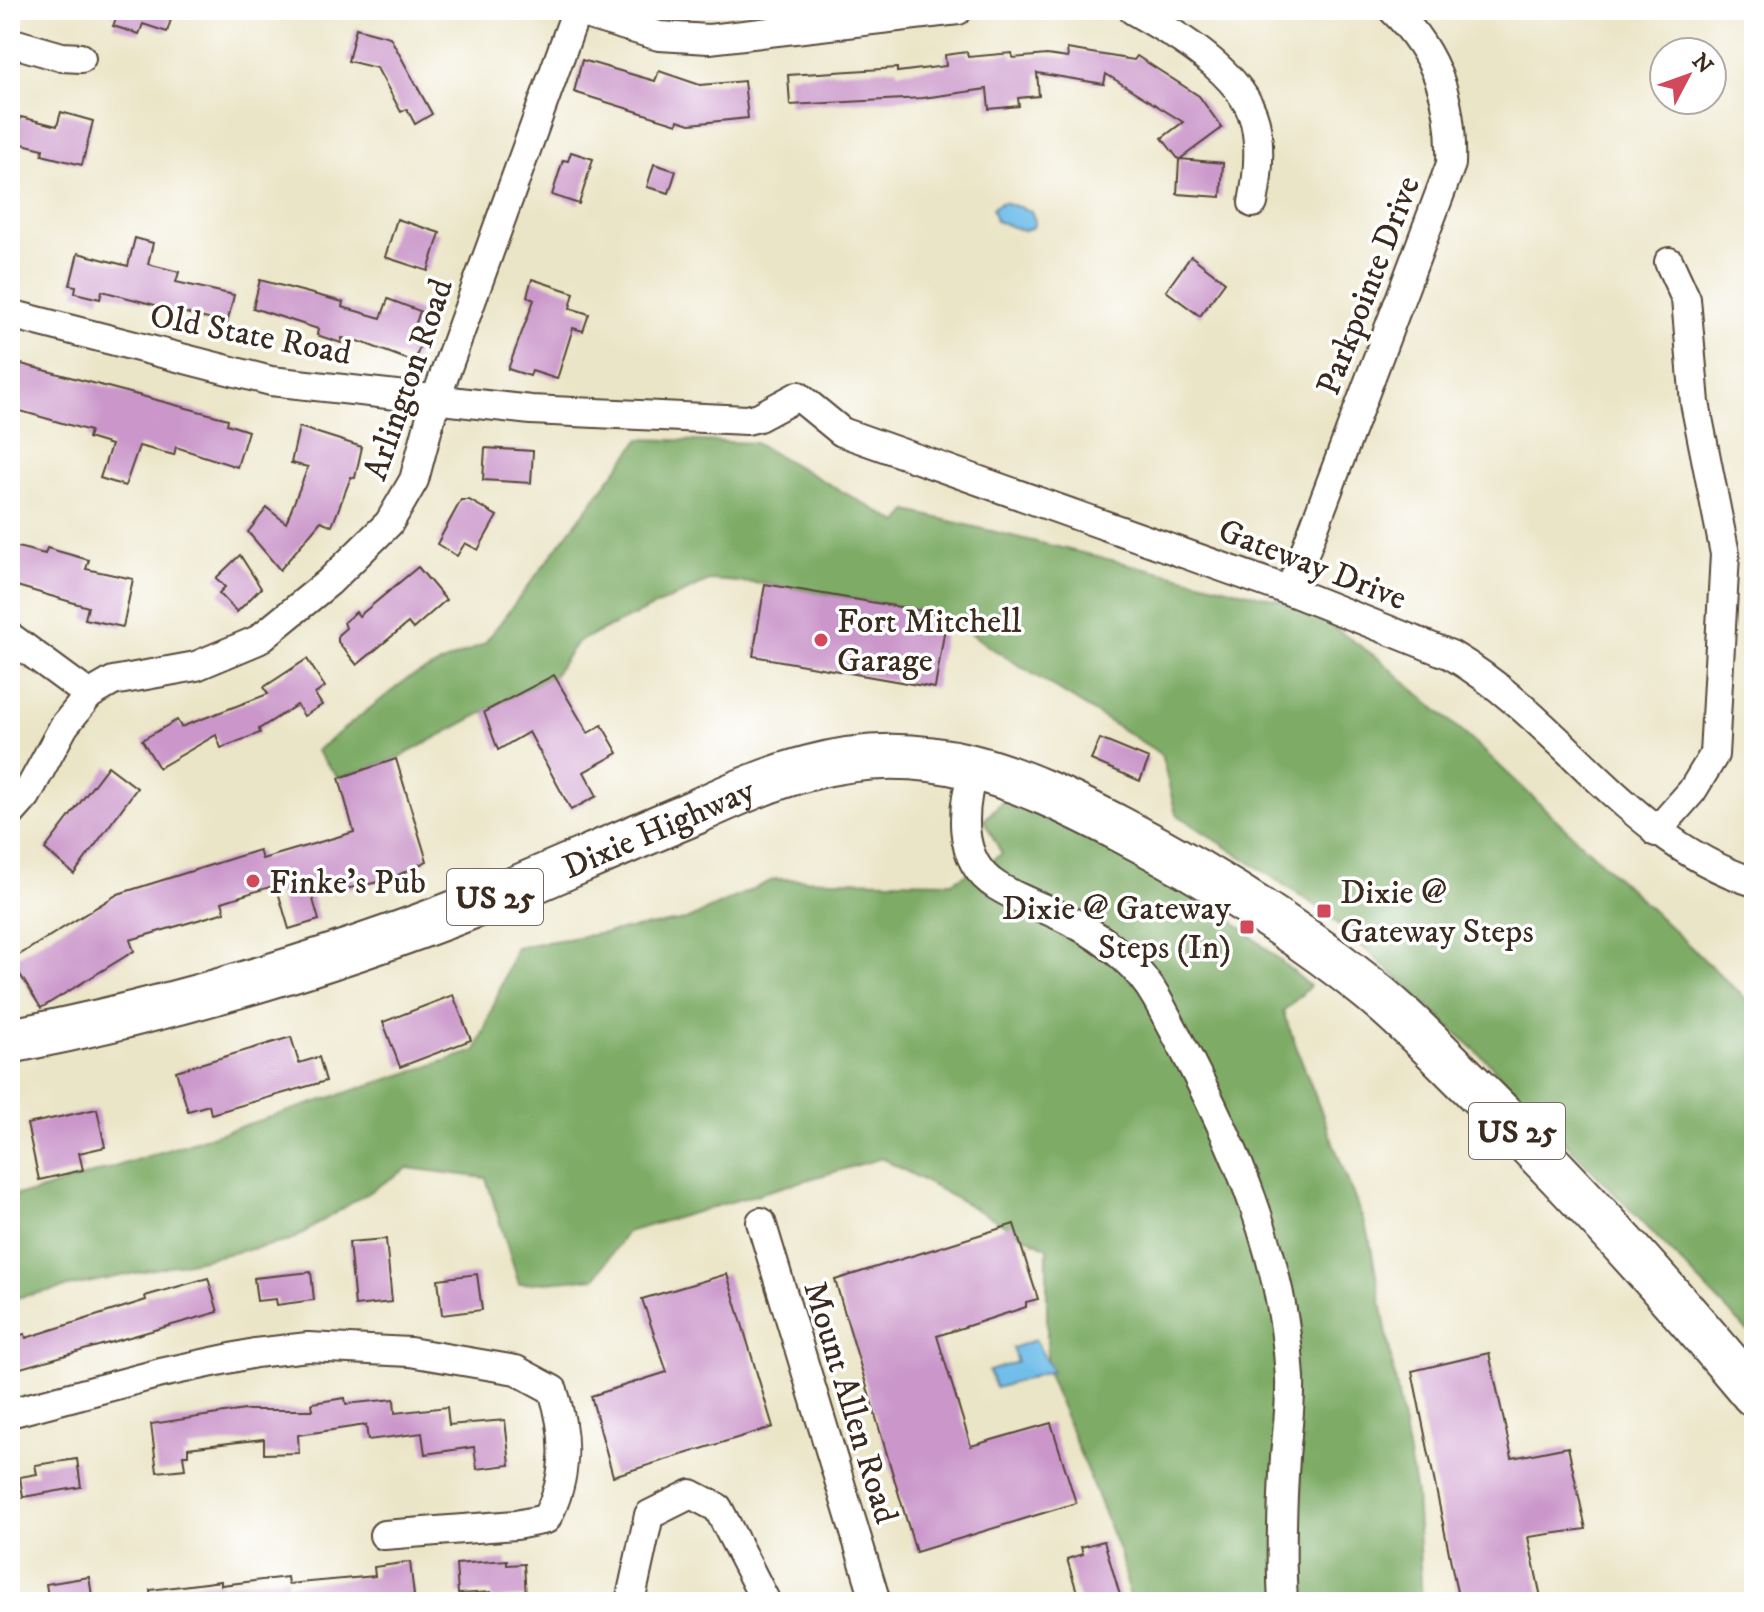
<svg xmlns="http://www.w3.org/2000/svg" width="1764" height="1612" viewBox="0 0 1764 1612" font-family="'IM FELL DW Pica',serif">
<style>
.forest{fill:#7eac66;stroke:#5c6b42;stroke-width:2}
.water{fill:#71beeb;stroke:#567484;stroke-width:2}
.building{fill:#cb97ca}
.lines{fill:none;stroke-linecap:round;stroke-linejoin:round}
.minor-casing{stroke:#554637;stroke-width:32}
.primary-casing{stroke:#554637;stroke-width:48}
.minor{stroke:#fff;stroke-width:28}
.primary{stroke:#fff;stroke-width:44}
.poi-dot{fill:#d1495b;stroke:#fff;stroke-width:3}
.labels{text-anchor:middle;stroke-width:7;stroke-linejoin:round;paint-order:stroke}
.shield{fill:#fff;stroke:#766a62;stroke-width:2}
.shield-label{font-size:32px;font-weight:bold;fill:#3b2a1e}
.street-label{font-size:34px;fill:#3b2a1e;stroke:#fff}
.poi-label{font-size:34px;fill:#3b2a1e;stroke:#fff;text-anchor:start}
</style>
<rect width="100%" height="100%" fill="#fff"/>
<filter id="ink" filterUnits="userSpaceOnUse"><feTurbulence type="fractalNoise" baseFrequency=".0125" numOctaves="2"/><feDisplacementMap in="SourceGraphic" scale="16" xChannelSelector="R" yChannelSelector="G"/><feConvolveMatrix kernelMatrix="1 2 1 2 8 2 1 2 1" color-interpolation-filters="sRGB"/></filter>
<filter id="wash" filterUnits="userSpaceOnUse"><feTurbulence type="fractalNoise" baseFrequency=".006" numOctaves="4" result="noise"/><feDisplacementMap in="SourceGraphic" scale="32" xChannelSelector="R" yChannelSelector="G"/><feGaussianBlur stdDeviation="1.8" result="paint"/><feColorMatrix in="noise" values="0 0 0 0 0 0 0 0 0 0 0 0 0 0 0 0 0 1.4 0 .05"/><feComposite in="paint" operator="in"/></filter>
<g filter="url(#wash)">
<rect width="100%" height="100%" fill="#ebe5c7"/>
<!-- forest -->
<g class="forest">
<path d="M640,439L755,443L899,523L908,511L1303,606L1379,659L1484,751L1754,1007V1338L1485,1059L1324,911L1176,814L1161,754L985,644L947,615L766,584L711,580L577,642L554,675L396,759L339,778L316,751L407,679L484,644Z"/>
<path d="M1008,796L1218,908L1310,986L1283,1012L1369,1236L1416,1494L1422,1602H1131L1120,1553L1047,1371V1248L882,1158L627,1232L595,1278L519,1284L486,1178L408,1168L290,1241L10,1299V1195L33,1193L476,1051L516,947L686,920L775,879L952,882L1002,854L984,820Z"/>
</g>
<!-- water -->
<g class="water">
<path d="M1003,202L1031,211L1035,221L1033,227L1024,231L996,221L992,208Z"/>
<path d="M1035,1340L1052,1371L996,1388L989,1371L1017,1362L1012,1348Z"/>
</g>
<g id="blocks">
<!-- building -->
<g class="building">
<path d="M111,10H174L167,32L143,24L139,34L113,26L117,16L111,14Z"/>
<path d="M356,28L390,37L432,114L415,124L407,109L401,112L377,68L348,61Z"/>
<path d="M1067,49L1134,60L1137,56L1199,96L1222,128L1180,159L1223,163L1221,197L1177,194L1179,160L1162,138L1183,122L1106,74L1104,84L1037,73L1039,96L1018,98L1019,106L989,109L987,89L923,98L790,105L788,75L897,68V72L946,66L945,55L967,52L968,57L1012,53L1013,58L1047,55L1068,58Z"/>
<path d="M582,60L655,81L659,71L700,85L744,81L748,118L690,124L678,120L677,124L574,92Z"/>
<path d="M61,112L93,121L82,165L42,155L43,149L14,142L21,117L57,126Z"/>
<path d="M571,152L593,159L579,204L552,195L563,160L568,161Z"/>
<path d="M654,164L676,171L669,193L647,187Z"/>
<path d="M397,219L440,233L428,271L385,257Z"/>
<path d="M135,238L153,243L148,264L179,272L176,282L234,295L227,324L102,291L100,299L75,293L76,286L70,285L78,253L128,266Z"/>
<path d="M1191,256L1225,282L1200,316L1166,291Z"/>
<path d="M532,279L574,293L570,308L589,314L583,331L573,328L557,379L532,371L530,376L508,369L534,300L527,296Z"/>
<path d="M260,280L343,302L342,307L381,318L388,299L420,311L413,332L424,336L414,362L361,342L342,338L341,343L317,335L318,329L253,308Z"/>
<path d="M10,361L228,419L227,424L248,431L237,467L176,447L174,455L139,446L125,486L100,478L111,445L88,438L90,431L10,408Z"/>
<path d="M299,427L362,447L355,478L351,477L332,526L321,521L280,570L248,532L267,508L286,523L308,467L291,463Z"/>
<path d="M485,448L533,451L531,483L483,480Z"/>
<path d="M461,500H469L497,516L478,550L465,543L457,556L437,544Z"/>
<path d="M10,545L45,554L47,548L89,560L86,569L133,579L123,627L85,619L88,607L10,584Z"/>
<path d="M240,555L261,588L237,612L219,593L225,587L216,578Z"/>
<path d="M418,567L446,600L413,629L408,623L357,665L338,642V635L346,628L344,622L356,612L359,616Z"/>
<path d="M765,584L947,615L935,688L753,656Z"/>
<path d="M307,659L325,687L315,694L322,705L304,716L297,705L259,729L260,733L221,748L216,735L159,768L142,740L177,720L181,727L268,694L264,687Z"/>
<path d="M554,675L588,733L602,725L618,753L584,772L597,796L571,810L529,732L498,750L484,712Z"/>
<path d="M1100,739L1149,759L1140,781L1091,760Z"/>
<path d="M396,759L427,861L388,880L312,896L319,920L289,929L276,885L222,902L225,912L130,940L134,951L41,1008L11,960L118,894L259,850L262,859L354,832L339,778Z"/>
<path d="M108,766L137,788L74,874L45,849Z"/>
<path d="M453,995L471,1040L400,1067L383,1022Z"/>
<path d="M291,1037L299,1063L319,1057L326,1081L211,1114L209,1105L188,1111L176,1071Z"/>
<path d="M97,1109L105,1147L79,1153L83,1170L39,1180L27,1124Z"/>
<path d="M1014,1224L1038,1299L1026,1302V1307L937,1336L971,1446L1051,1423L1076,1503L916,1552L835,1280Z"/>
<path d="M386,1239L392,1302L355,1306L349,1242Z"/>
<path d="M311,1272L314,1300L277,1305L276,1299L257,1301L254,1278Z"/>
<path d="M477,1274L482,1310L442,1315L438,1279Z"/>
<path d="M727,1274L773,1427L613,1476L591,1396L667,1372L642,1299Z"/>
<path d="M208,1278L218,1312L10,1371V1337L25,1334L26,1338L146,1300L145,1296Z"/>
<path d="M1489,1353L1512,1458L1568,1447L1586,1529L1528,1537L1542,1602H1459L1412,1371Z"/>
<path d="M345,1398L346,1404L394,1399L395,1413L447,1407L449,1425L505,1420L510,1465L477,1469L474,1447L425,1454L422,1433L368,1440L366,1425L298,1435L299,1453L264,1454V1439L188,1448V1455H183L185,1469L157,1472L151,1424L245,1410H313L312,1403Z"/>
<path d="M77,1459L81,1487L23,1497L20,1477L37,1474L35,1465Z"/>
<path d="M1104,1541L1122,1602H1080L1067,1559L1083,1554L1081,1547Z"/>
<path d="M507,1560V1565L524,1564L526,1597L491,1599V1592L458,1594L456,1564Z"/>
<path d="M410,1562L414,1595L402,1597L403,1602H151L150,1590L221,1581V1585L287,1577L288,1584L375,1576L374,1567Z"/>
<path d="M89,1577L93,1602H49L46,1584Z"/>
</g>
</g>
</g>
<g filter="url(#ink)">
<use href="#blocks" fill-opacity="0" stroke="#554637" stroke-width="2"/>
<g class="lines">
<defs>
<g id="minor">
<path d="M572,10L659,36L709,39L958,10"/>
<path d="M1133,10C1174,33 1243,73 1255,122C1261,148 1258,177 1253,203"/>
<path d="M10,42L62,57L81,58"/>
<path d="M10,314L271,381L531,410L747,420L759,417L798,396L842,432L1290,591L1451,655C1562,720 1628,842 1754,882"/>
<path d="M1290,591L1451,164C1453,103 1438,54 1393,10"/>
<path d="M10,637L89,695"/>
<path d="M975,765C962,804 955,860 997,886C1021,901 1049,909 1074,923C1106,940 1139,966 1157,999C1222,1118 1283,1241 1290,1378C1291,1404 1287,1431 1285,1457C1282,1506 1280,1553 1283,1602"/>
<path d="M10,814L26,796L64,726L89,695L113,681L196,666L258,640L329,582L389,523L414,480L435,401L576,12"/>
<path d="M1656,832L1692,791L1714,755L1725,554L1695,403L1686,299L1669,262"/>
<path d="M761,1222L876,1602"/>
<path d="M10,1413L161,1373L255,1353L308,1347L410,1352L516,1370L553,1390C567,1434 569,1477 546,1519L516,1525L384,1535"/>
<path d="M630,1602L649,1515L691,1494L718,1508L766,1602"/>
</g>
<g id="primary">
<path id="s1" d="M10,1041C175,1009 352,956 508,892C567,867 626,841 686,816C726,798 766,779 809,768C926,736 1018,776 1120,829C1208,875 1291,926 1368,988C1408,1020 1443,1058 1479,1093C1576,1189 1667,1290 1754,1394"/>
</g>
</defs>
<!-- minor casing -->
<use href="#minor" class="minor-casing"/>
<!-- primary casing -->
<use href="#primary" class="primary-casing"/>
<!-- minor -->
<use href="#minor" class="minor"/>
<!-- primary -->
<use href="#primary" class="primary"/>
</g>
</g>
<!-- markers -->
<g class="poi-dot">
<circle cx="821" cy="640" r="8"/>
<circle cx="253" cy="881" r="8"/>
<rect x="1316" y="903" width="16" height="16" rx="4"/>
<rect x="1239" y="919" width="16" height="16" rx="4"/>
</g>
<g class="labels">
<!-- shield labels -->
<g class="shield">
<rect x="447" y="869" width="96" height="56" rx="6"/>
<rect x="1469" y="1103" width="96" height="56" rx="6"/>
</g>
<g class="shield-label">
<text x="495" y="908">US 25</text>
<text x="1517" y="1142">US 25</text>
</g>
<!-- street labels -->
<g class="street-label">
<text transform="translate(1367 285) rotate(-69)" y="12">Parkpointe Drive</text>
<text transform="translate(251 333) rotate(11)" y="12">Old State Road</text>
<text transform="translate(407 379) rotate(-71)" y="12">Arlington Road</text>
<text transform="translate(1313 563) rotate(21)" y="12">Gateway Drive</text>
<text dy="12" stroke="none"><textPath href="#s1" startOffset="684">Dixie Highway</textPath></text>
<text transform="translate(852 1402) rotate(73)" y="12">Mount Allen Road</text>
</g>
<!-- poi labels -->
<g class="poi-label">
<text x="837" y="632">Fort Mitchell<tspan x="837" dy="39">Garage</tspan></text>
<text x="269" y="893">Finke's Pub</text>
<text x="1340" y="903">Dixie @<tspan x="1340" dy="39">Gateway Steps</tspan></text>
<text x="1231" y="919" text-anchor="end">Dixie @ Gateway<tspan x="1231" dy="39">Steps (In)</tspan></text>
</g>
</g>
<!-- margin -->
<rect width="1764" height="1612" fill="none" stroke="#fff" stroke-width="40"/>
<!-- north arrow -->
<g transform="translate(1688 76) rotate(49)"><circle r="38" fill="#ffffff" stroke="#b1aaa5" stroke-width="2"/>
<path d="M0-6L14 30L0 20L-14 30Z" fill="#d1495b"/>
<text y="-12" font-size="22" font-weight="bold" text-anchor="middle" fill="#3b2a1e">N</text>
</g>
</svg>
